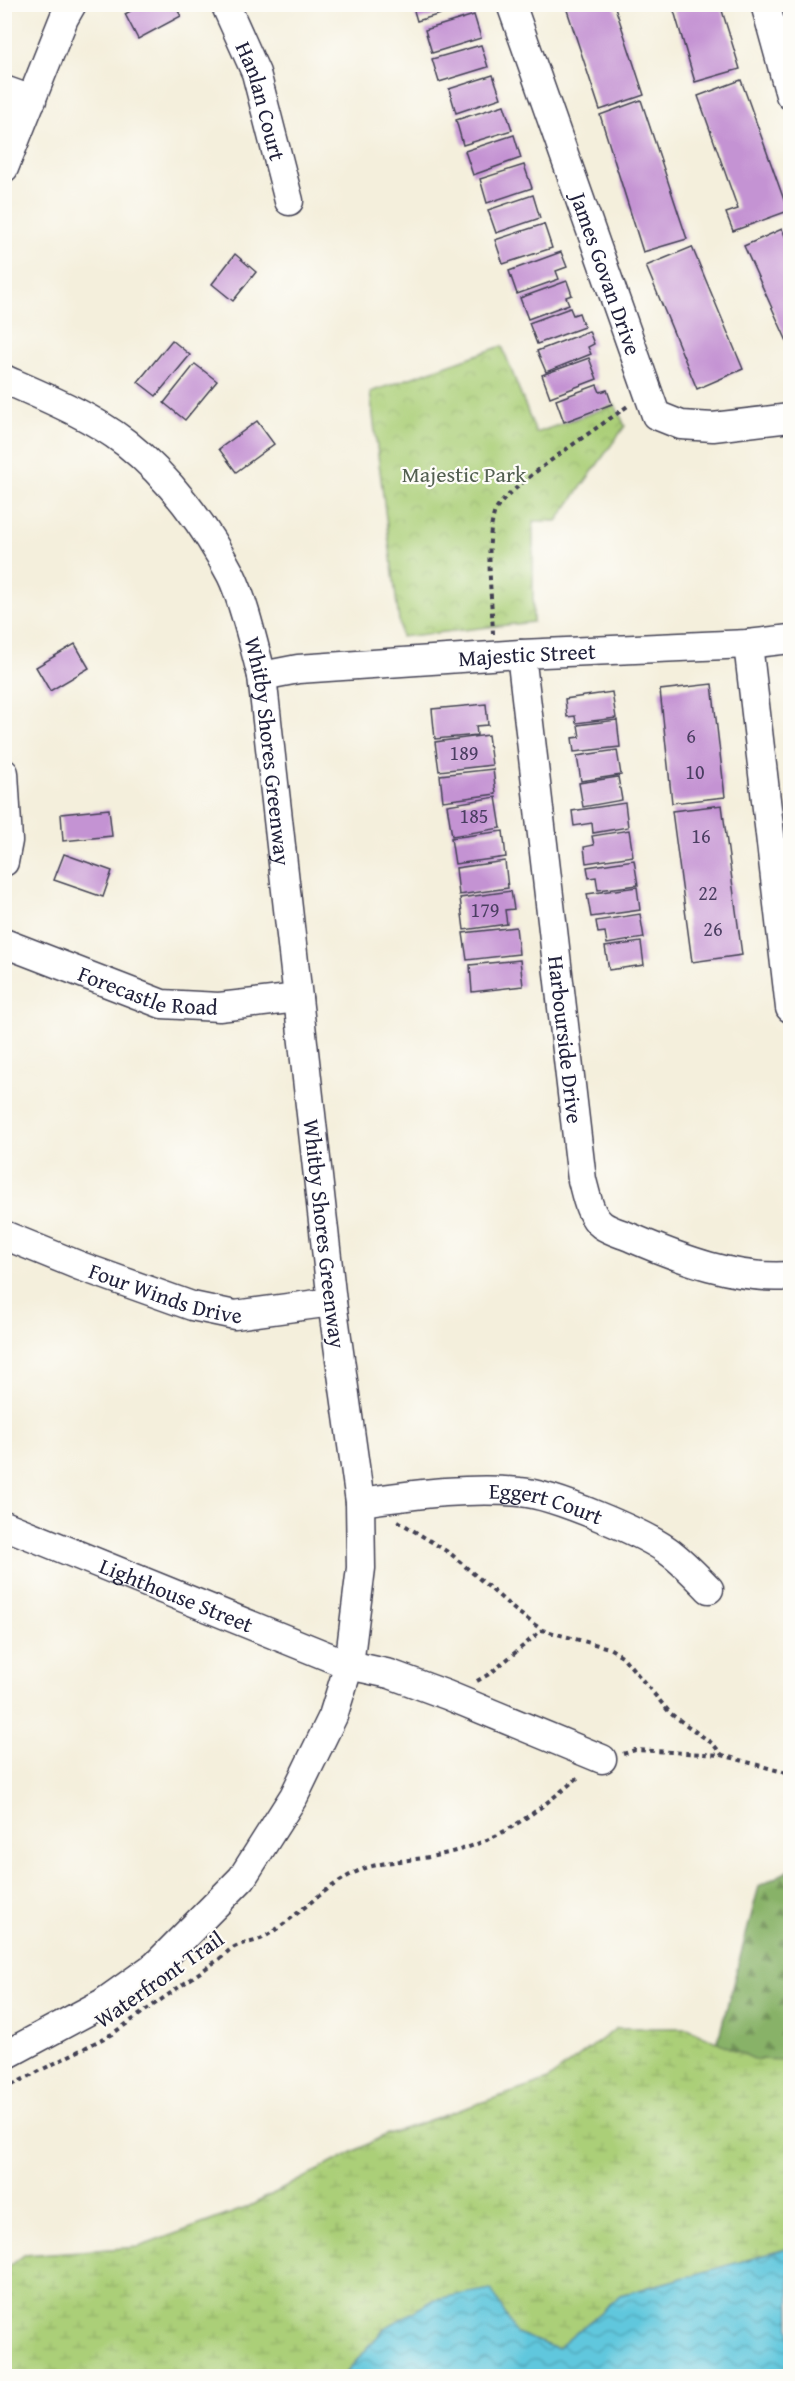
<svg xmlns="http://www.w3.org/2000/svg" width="795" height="2381" viewBox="0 0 795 2381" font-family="'Gentium Book Plus',serif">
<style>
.forest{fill:url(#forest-firs);stroke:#556a52;stroke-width:1.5}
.wetland{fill:url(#wetland-marsh);stroke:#66785a;stroke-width:1.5}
.park{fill:url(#park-crowns);stroke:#66785a;stroke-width:1.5}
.water{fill:url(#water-waves);stroke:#41748c;stroke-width:1.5}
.building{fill:#c493d3}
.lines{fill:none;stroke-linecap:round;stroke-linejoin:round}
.minor-casing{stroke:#424153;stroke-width:31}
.path{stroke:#424153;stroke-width:4;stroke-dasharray:4.5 4.5;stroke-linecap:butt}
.minor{stroke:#fff;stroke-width:28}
.labels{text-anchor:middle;stroke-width:4.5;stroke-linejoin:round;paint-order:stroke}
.number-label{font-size:20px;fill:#4a3e61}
.street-label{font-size:22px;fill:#22223b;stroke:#fdfcf7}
.park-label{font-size:22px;fill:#525f50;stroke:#fdfcf7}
</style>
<defs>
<pattern id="forest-firs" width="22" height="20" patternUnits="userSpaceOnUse" patternTransform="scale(1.5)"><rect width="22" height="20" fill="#88b268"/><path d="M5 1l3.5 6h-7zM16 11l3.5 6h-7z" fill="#6f9057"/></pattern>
<pattern id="wetland-marsh" width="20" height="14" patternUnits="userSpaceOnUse" patternTransform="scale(1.5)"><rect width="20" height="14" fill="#abcf78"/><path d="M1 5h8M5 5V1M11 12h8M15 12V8" fill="none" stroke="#93b169"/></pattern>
<pattern id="park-crowns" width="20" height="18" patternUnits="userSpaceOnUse" patternTransform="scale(1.5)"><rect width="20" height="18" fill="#abcf78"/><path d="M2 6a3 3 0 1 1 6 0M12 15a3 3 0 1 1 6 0" fill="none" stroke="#93b169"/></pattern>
<pattern id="water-waves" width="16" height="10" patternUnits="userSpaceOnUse" patternTransform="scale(1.5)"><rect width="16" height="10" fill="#60c7dd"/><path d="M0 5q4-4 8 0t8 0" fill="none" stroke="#4fa1b4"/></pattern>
</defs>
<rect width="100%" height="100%" fill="#fdfcf7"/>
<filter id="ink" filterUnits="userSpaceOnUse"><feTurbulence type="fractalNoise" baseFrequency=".0167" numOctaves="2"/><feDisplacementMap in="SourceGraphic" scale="12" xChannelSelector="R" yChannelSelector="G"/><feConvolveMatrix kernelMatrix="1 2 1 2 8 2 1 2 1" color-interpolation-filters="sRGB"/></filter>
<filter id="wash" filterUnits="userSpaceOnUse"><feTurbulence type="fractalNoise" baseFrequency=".008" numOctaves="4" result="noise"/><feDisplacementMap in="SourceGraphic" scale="24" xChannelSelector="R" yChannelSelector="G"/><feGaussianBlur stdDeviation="1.35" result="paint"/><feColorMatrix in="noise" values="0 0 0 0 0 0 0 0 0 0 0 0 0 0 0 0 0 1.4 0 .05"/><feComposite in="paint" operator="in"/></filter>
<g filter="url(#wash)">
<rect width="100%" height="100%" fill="#f4efdc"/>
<!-- forest -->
<path class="forest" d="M790,1870V2134L708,2078L759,1886Z"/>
<!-- wetland -->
<path class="wetland" d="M617,2028H687L754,2059L790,2060V2248L621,2295L557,2349L516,2333L385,2328L343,2376H5V2270L24,2255L139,2247L246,2208L385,2135L546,2081Z"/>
<!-- park -->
<path class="park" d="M502,346L536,433L615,405L625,426L557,521H533V622L401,637L370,392Z"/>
<!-- water -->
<path class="water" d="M790,2248V2376H343L385,2328L435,2299L491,2289L516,2333L557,2349L621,2295Z"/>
<g id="blocks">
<!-- building -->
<g class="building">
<path d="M143,4H174L181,16L138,39L125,14Z"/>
<path d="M412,4H460L461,8L417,21Z"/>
<path d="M565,4H614L644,95L600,110Z"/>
<path d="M672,4H720L740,69L695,82Z"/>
<path d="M474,15L481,38L432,53L425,30Z"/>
<path d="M481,45L488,67L439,82L432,59Z"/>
<path d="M493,75L501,98L456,113L449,89Z"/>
<path d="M741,80L788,211L733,231L726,213L738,209L698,96Z"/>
<path d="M641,100L687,239L643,252L600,115Z"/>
<path d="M504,105L512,130L463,145L456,120Z"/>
<path d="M514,135L521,158L473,175L465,151Z"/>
<path d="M524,165L532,188L487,203L480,179Z"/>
<path d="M533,195L540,218L496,233L488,210Z"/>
<path d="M544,224L552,248L503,264L495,240Z"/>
<path d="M782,229L790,247V348L744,246Z"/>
<path d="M692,247L743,369L697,389L646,266Z"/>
<path d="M561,252L567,267L556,271L559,279L517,294L509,271Z"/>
<path d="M235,254L256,272L233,301L212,284Z"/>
<path d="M567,281L572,295L566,297L569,304L528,319L520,298Z"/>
<path d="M570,308L573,315L579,313L584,327L537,344L529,323Z"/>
<path d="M589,331L594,344L588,347L591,354L546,372L537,351Z"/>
<path d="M172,340L190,355L156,396L138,382Z"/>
<path d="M589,358L597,379L550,397L542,375Z"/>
<path d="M195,364L217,381L185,420L164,403Z"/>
<path d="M597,385L600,392L607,390L612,404L564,422L556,400Z"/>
<path d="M257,421L274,444L236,472L219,449Z"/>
<path d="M75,644L89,668L50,691L36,667Z"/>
<path d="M712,684L725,797L672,803L660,690Z"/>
<path d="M612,692L616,718L576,723L575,716L567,717L565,699Z"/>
<path d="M486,704L488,725L476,726L477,735L435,739L432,709Z"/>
<path d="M617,720L620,747L574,752L572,738L580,737L578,725Z"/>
<path d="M488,735L492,765L439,771L435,742Z"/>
<path d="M617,750L621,775L581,781L577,756Z"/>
<path d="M493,769L496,794L443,801L440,775Z"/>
<path d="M618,777L622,800L583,807L579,783Z"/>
<path d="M496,797L501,828L452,836L447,805Z"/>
<path d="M625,803L628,827L593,833L592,823L574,826L572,811Z"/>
<path d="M722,805L742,955L692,962L672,811Z"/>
<path d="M109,809L112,836L63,841L61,814Z"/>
<path d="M629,830L633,856L586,863L584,847L594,845L592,836Z"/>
<path d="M503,831L506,857L455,864L451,838Z"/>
<path d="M64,854L112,871L103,897L54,880Z"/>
<path d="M634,860L638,885L598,890L596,877L589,878L587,867Z"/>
<path d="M505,861L508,888L459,895L456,868Z"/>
<path d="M637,887L640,910L591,917L587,894Z"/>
<path d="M511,891L514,909L505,910L507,924L464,930L460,898Z"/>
<path d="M640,914L644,938L607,944L605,932L598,933L596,921Z"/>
<path d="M516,927L519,954L467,960L463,933Z"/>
<path d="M641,942L644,965L609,970L605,947Z"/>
<path d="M520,960L523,986L472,992L470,965Z"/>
</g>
</g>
</g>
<g filter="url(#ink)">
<use href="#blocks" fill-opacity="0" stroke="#424153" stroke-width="1.5"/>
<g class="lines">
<defs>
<g id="minor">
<path id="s1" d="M225,4L256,73L289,201"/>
<path id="s2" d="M511,4L656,415L681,425L713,427L790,418"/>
<path d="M765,4L790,95"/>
<path d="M4,90L32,100"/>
<path d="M4,168L64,18L72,4"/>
<path id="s3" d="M4,379C45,397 91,416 126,443C169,477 206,527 231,575C244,601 254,647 262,676L332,1302L360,1502L361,1568L349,1665L333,1716L294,1796L242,1878L155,1966L103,2003L4,2056"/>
<path d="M748,644L790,1008"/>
<path id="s4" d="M521,654L582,1180C586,1194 589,1215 602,1225C610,1231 623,1234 632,1238C681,1259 736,1280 790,1276"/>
<path id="s5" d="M262,676L298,669L521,654L748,644L790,639"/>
<path d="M4,773L8,841L4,862"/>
<path id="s6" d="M4,943L162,1004L219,1007L298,998"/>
<path id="s7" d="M4,1235L80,1266L192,1306L235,1315L332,1302"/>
<path id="s8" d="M360,1502C413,1495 466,1487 520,1492C551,1494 648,1534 672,1554C685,1564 697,1577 709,1589"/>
<path id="s9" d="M4,1525L349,1665L390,1674L447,1695L602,1759"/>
</g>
</defs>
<!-- minor casing -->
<use href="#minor" class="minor-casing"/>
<!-- path -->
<g class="path">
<path d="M493,634C492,599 485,547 494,514C501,490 604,424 629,405"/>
<path d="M398,1521L451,1554L515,1610L542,1630L609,1648L622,1656L671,1714L713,1744L722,1755"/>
<path d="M477,1681L491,1673L542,1630"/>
<path d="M623,1754L635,1750L722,1755L790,1774"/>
<path d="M4,2089L112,2034L222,1957C240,1938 248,1947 266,1936C299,1916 327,1883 363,1869C387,1860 415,1861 439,1855C501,1842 533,1814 580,1776"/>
</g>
<!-- minor -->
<use href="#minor" class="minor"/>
</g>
</g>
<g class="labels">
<!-- number labels -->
<g class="number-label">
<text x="691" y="743">6</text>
<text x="464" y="760">189</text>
<text x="695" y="779">10</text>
<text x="474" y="823">185</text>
<text x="701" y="843">16</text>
<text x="708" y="900">22</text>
<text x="485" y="917">179</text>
<text x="713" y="936">26</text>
</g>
<!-- street labels -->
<g class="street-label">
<text dy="8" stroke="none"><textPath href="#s1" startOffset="104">Hanlan Court</textPath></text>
<text dy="8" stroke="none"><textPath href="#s2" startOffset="286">James Govan Drive</textPath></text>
<text dy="8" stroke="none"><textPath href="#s5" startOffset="266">Majestic Street</textPath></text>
<text dy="8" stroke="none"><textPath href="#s3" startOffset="489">Whitby Shores Greenway</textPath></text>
<text dy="8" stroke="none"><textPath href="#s6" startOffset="153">Forecastle Road</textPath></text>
<text dy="8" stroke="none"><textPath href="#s4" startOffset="388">Harbourside Drive</textPath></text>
<text dy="8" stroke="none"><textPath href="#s3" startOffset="975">Whitby Shores Greenway</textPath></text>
<text dy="8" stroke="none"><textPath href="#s7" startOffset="172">Four Winds Drive</textPath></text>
<text dy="8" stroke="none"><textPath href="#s8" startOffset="188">Eggert Court</textPath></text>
<text dy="8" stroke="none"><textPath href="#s9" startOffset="186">Lighthouse Street</textPath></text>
<text transform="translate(159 1979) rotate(-35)" y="8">Waterfront Trail</text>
</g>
<!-- park labels -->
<g class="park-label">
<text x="464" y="482">Majestic Park</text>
</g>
</g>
<!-- margin -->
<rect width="795" height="2381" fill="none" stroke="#fdfcf7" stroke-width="24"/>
</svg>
